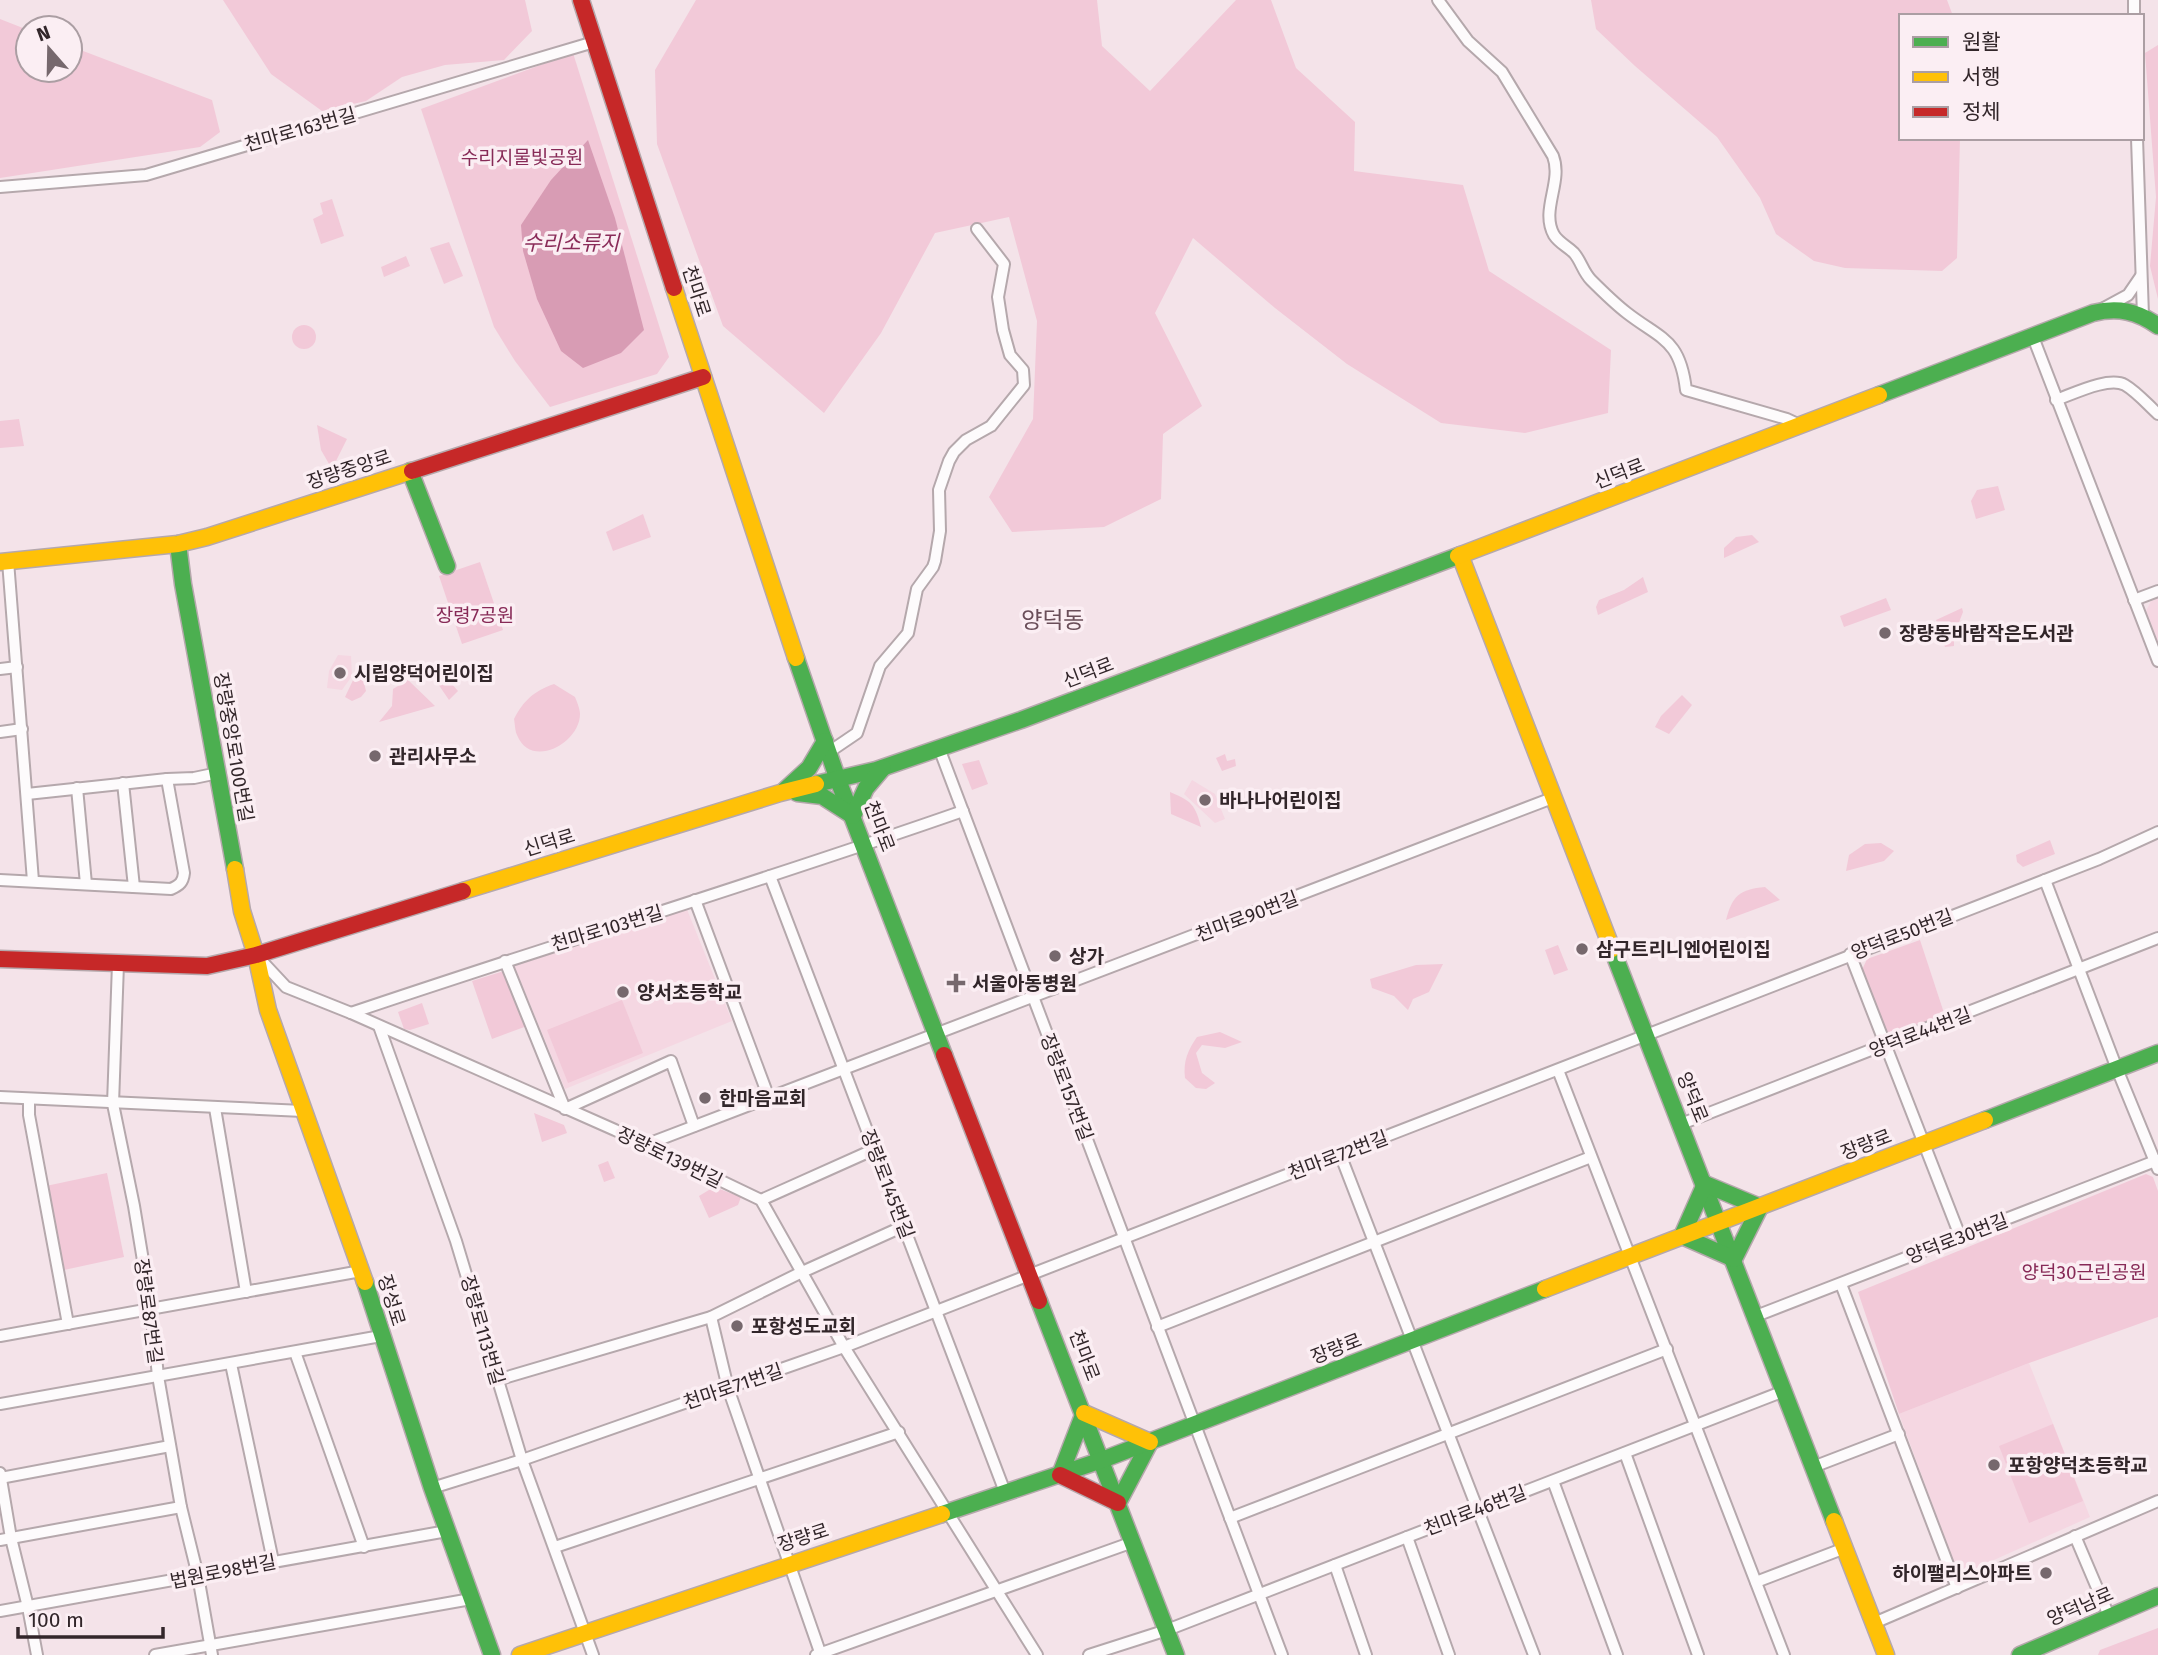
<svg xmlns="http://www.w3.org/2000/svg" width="2158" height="1655" viewBox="0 0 2158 1655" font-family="'Fira Sans','Noto Sans KR',sans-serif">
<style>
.built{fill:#f5d7e2}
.green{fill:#f2c9d8}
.water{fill:#d89cb4}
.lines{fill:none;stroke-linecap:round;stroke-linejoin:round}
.street-casing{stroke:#b5a8ac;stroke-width:14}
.fast-casing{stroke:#b5a8ac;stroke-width:19}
.slow-casing{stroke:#b5a8ac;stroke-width:19}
.jam-casing{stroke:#b5a8ac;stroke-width:19}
.street{stroke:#fdfbfc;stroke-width:10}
.fast{stroke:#4caf50;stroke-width:16}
.slow{stroke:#ffc107;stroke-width:16}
.jam{stroke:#c62828;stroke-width:16}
.poi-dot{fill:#76686d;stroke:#fbeef3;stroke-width:2.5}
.labels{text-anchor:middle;stroke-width:7;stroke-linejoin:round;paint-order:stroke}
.street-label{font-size:19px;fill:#32262a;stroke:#fbeef3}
.park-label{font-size:19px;fill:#872a57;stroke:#fbeef3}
.poi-label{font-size:19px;font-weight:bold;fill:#32262a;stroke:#fbeef3;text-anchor:start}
.water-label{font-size:21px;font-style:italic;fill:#8a2c59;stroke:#fbeef3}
.quarter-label{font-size:23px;fill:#6a4e59;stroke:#fbeef3}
</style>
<rect width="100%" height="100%" fill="#f4e3e9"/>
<!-- built -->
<g class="built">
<path d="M2158,598V642L2146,611L2151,601Z"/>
<path d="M338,655L351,656L352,676L342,690L327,688L329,671Z"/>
<path d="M1192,780L1215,794L1225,819L1215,823L1184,794Z"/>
<path d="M686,907L732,1021L565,1089L513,963Z"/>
<path d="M2029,1363L2090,1517L1965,1573L1956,1568L1899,1414Z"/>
</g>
<!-- green -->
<g class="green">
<path d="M223,0H525L532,31L504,60L445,65L402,77L366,101L322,111L271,74Z"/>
<path d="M696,0H1097L1102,46L1150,91L1236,0H1271L1296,68L1355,122L1354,171L1463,185L1489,271L1611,350L1608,413L1525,433L1441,423L1347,364L1275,308L1193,238L1155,313L1202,406L1163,434L1161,499L1104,527L1012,532L989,497L1033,419L1037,321L1009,217L935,233L881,333L824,413L723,326L657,144L655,70Z"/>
<path d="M1591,0H1947L1953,16H1901V138H1960L1957,258L1942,271L1845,268L1814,261L1776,234L1760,198L1717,137L1635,66L1596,29Z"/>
<path d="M0,19L28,30V70H70V46L212,100L220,132L200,147L0,178Z"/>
<path d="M2158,45V299L2150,266L2156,197L2145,53Z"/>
<path d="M573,53L669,357L657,374L550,407L515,361L494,327L421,109Z"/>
<path d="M332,199L344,236L321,244L313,219L323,214L320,203Z"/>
<path d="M449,242L463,276L444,284L430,248Z"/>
<path d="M406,256L410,266L384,277L381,267Z"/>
<circle cx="304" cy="337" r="12"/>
<path d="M19,419L24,446L0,448V421Z"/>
<path d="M317,425L347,439L332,469L321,450Z"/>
<path d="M1998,486L2005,510L1976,519L1971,501L1977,490Z"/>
<path d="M643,514L651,537L613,551L606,532Z"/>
<path d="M1752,535L1759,542L1724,558V548L1736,537Z"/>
<path d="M480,562L503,630L462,644L439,576Z"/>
<path d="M1643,577L1648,592L1598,615L1596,607L1599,600L1624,590Z"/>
<path d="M1886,598L1891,610L1844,627L1840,616Z"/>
<path d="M1962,608L1963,612L1954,635V646L1945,647L1936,620Z"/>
<path d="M444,675L458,691L449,700L436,681Z"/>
<path d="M355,676L363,679L366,691L361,697L352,701L345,697Z"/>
<path d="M408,680L435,706L379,722L392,706L393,689Z"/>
<path d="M554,684L575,697C577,702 580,709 580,714C580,743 531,770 517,735C515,731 515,724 514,719C524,700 534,691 554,684Z"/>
<path d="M1682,695L1692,705L1669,734L1655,727L1661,716Z"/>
<path d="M1225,754L1227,761L1235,759L1236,766L1222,771L1216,758Z"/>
<path d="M979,760L988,784L972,790L962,764Z"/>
<path d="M1170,792C1192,801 1195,805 1201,827L1171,814Z"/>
<path d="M2050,840L2055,854L2023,867L2017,862L2016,855Z"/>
<path d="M1881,843L1894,851L1884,861L1846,871L1849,855L1865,844Z"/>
<path d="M1765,887L1780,900L1726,920C1732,896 1740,889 1765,887Z"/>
<path d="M1920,940L1945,1016L1896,1035L1886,1031L1862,970L1867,959Z"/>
<path d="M1558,945L1568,970L1554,975L1545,950Z"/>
<path d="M1443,964L1429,992L1413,999L1408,1010L1394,996L1372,988L1370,979L1416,965Z"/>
<path d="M504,971L527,1026L492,1039L472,981Z"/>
<path d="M622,1000L643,1053L568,1083L547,1030Z"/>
<path d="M422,1003L429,1024L410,1030L404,1029L398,1012Z"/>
<path d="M1220,1032L1242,1042L1225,1048L1202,1045L1196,1053L1202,1073L1215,1083L1206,1089L1196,1088L1185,1078C1183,1061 1188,1050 1197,1037Z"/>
<path d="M534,1113L564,1125L567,1133L542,1142Z"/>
<path d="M608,1161L615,1178L604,1182L598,1165Z"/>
<path d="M107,1173L124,1257L64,1270L46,1186Z"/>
<path d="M2146,1174L2153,1177L2158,1191V1317L2029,1363L1899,1414L1858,1292Z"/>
<path d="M714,1187L741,1197L738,1205L709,1218L699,1196Z"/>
<path d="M2053,1424L2083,1501L2029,1523L1999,1446Z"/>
<path d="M2158,1628V1655H2098L2100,1650Z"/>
</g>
<!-- water -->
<path class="water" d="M588,140L615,218L644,330L621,353L583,368L561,351L537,299L523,251L521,225L551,180Z"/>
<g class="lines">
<defs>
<g id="street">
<path d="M1438,0L1468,41L1502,72L1553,156C1563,182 1540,210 1554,235C1559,243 1567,246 1574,253C1581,261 1583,272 1591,280C1602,291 1614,303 1627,313C1662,340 1680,339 1686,390L1787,419L1802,426"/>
<path d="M2134,0V16"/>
<path d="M2137,138L2143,316"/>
<path d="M0,187L146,175L594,42"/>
<path d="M2104,308L2128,295L2141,276"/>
<path d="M2033,337L2158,661"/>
<path d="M2056,400C2073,394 2109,376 2125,385C2137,392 2148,405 2158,414"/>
<path d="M8,561L33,881"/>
<path d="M2134,600L2158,591"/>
<path d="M0,669L17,667"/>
<path d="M0,732L22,729"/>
<path d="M939,748L1282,1655"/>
<path d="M829,752L857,733L880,666L908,633L917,589L933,567L935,561L940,531L939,490L949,461L954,452L966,440L991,426L1024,385L1023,370L1010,355L1003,330L998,297L1004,264L977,229"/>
<path d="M123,783L134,887"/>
<path d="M77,788L86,884"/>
<path d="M27,794L167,779L194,778L218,773"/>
<path d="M770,876L1005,1492"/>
<path d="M0,880L171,889C180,885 183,882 184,873L167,779"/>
<path d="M2045,880L2117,1069L2158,1169"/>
<path d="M695,900L769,1098"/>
<path d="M1850,954L1960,1236"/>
<path d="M258,957L286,987L351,1013L615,1130L761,1200L844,1347L1037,1655"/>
<path d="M505,961L565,1109L671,1061L694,1126"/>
<path d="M118,964L113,1104L134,1206L151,1309L158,1376L181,1507L198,1576L212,1655"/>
<path d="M351,1013C555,944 760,882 963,811"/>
<path d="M379,1026L456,1241L522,1460L593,1655"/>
<path d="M1558,1070L1784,1655"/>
<path d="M0,1097L303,1111"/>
<path d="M29,1099V1115L68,1324"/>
<path d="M215,1108L246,1292"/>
<path d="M1681,1124L2158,938"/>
<path d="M645,1145L1555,797"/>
<path d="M1340,1154L1534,1655"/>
<path d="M761,1200L875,1149"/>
<path d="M1841,1284L1957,1588"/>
<path d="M1756,1316L2158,1160"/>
<path d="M711,1317L728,1388L821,1655"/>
<path d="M1157,1327L1591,1157"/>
<path d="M0,1336L361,1271"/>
<path d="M295,1352L364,1547"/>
<path d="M231,1364L273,1561"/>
<path d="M497,1380L711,1317L800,1273L904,1226"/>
<path d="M0,1404L381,1336"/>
<path d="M1625,1453L1698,1655"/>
<path d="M1813,1467L1899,1434"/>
<path d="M0,1473L11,1538L28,1607L37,1655"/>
<path d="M0,1478L170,1446"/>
<path d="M1553,1481L1617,1655"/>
<path d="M432,1488L522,1460L844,1347L2099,859L2158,832"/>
<path d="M1230,1518L1667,1349"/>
<path d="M2075,1536L2109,1616"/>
<path d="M1407,1537L1449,1655"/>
<path d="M0,1540L181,1507"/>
<path d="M555,1547L899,1432"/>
<path d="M1335,1565L1366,1655"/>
<path d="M1756,1582L1845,1548"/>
<path d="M0,1611L447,1531"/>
<path d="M1874,1623L2158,1501"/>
<path d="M155,1655L471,1599"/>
<path d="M816,1655L1133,1542"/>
<path d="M1089,1655L1167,1630L1784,1391"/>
</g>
<g id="fast">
<path d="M1879,395L2093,313C2118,307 2137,311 2158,326"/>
<path d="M410,471L447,566"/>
<path d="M178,544L183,584L235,869"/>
<path d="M796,658L838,780L944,1055"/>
<path d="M816,784L876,770L1021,720L1458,556"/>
<path d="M785,790L809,768L825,741"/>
<path d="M797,793L822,796L853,816L866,788L883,768"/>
<path d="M1612,949L1834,1521"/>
<path d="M1985,1120L2158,1053"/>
<path d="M1705,1184L1760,1207L1734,1259L1682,1236Z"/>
<path d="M365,1282L432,1488L492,1655"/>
<path d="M1039,1301L1176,1655"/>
<path d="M1060,1475L1084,1413"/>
<path d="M1118,1503L1150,1442"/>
<path d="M942,1514L1102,1460L1545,1289"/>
<path d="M2020,1655L2158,1596"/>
</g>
<g id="slow">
<path d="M674,288L796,658"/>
<path d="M1460,555L1612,949"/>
<path d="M1458,556L1879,395"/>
<path d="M0,562L178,544L207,537L412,471"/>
<path d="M235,869L242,911L256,955L268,1010L365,1282"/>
<path d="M463,891L780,793L816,784"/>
<path d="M1545,1289L1985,1120"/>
<path d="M1084,1413L1150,1442"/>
<path d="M1834,1521L1886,1655"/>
<path d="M520,1655L942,1514"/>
</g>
<g id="jam">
<path d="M581,0L674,288"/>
<path d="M412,471L703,377"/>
<path d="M0,959L207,966L256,955L463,891"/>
<path d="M944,1055L1039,1301"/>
<path d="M1060,1475L1118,1503"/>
</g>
</defs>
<!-- street casing -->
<use href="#street" class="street-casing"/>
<!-- fast casing -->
<use href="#fast" class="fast-casing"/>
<!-- slow casing -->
<use href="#slow" class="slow-casing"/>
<!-- jam casing -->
<use href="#jam" class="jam-casing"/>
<!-- street -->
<use href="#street" class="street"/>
<!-- fast -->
<use href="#fast" class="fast"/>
<!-- slow -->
<use href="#slow" class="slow"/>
<!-- jam -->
<use href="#jam" class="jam"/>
</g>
<!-- markers -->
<g class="poi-dot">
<circle cx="1885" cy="633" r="7"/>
<circle cx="340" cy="673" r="7"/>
<circle cx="375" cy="756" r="7"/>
<circle cx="1205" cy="800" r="7"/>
<circle cx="1582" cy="949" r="7"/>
<circle cx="1055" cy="956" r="7"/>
<path d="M952.5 972.5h7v7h7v7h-7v7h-7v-7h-7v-7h7z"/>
<circle cx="623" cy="992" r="7"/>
<circle cx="705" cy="1098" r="7"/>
<circle cx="737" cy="1326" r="7"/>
<circle cx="1994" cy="1465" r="7"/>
<circle cx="2046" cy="1573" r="7"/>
</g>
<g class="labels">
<!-- street labels -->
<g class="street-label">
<text transform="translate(300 129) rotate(-16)" y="7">천마로163번길</text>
<text transform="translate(697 291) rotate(72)" y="7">천마로</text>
<text transform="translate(349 469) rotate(-18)" y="7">장량중앙로</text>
<text transform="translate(1619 473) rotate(-21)" y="7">신덕로</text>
<text transform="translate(1088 672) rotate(-21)" y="7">신덕로</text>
<text transform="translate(234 747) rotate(80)" y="7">장량중앙로100번길</text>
<text transform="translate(880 826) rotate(69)" y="7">천마로</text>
<text transform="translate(549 842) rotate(-17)" y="7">신덕로</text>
<text transform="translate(1247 916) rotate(-21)" y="7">천마로90번길</text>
<text transform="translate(607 928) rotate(-17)" y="7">천마로103번길</text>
<text transform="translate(1902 934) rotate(-21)" y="7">양덕로50번길</text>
<text transform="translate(1920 1032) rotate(-21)" y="7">양덕로44번길</text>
<text transform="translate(1067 1087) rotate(69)" y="7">장량로157번길</text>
<text transform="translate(1693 1097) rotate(68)" y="7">양덕로</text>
<text transform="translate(1866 1144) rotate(-21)" y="7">장량로</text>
<text transform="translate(1338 1155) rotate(-21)" y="7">천마로72번길</text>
<text transform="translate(670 1157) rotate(26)" y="7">장량로139번길</text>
<text transform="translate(888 1184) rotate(69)" y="7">장량로145번길</text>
<text transform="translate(1957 1238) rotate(-21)" y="7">양덕로30번길</text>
<text transform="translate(392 1300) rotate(73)" y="7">장성로</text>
<text transform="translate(149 1311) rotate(82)" y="7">장량로87번길</text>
<text transform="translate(483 1330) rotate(74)" y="7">장량로113번길</text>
<text transform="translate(1336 1348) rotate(-21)" y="7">장량로</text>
<text transform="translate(1085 1355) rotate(69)" y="7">천마로</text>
<text transform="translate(733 1386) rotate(-19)" y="7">천마로71번길</text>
<text transform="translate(1475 1510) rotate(-21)" y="7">천마로46번길</text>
<text transform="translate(803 1537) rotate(-18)" y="7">장량로</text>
<text transform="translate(223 1571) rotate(-11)" y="7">법원로98번길</text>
<text transform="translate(2080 1606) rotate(-23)" y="7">양덕남로</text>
</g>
<!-- park labels -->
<g class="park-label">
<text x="522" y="164">수리지물빛공원</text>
<text x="475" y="622">장령7공원</text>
<text x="2084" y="1279">양덕30근린공원</text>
</g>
<!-- poi labels -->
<g class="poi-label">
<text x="1899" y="640">장량동바람작은도서관</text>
<text x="354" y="680">시립양덕어린이집</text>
<text x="389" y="763">관리사무소</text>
<text x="1219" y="807">바나나어린이집</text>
<text x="1596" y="956">삼구트리니엔어린이집</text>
<text x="1069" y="963">상가</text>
<text x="972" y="990">서울아동병원</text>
<text x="637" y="999">양서초등학교</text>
<text x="719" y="1105">한마음교회</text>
<text x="751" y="1333">포항성도교회</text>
<text x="2008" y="1472">포항양덕초등학교</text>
<text x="2032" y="1580" text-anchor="end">하이팰리스아파트</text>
</g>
<!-- water labels -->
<g class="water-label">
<text x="571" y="250">수리소류지</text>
</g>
<!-- quarter labels -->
<g class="quarter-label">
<text x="1053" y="628">양덕동</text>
</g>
</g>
<!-- legend -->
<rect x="1899" y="14" width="245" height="126" fill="#fbeef3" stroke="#ab9ea3" stroke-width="2"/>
<rect x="1913" y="37" width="35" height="10" fill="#4caf50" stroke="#ab9ea3" stroke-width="2"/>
<text x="1962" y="49" font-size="21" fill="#32262a">원활</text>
<rect x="1913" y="72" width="35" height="10" fill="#ffc107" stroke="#ab9ea3" stroke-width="2"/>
<text x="1962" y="84" font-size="21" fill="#32262a">서행</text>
<rect x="1913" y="107" width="35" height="10" fill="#c62828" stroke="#ab9ea3" stroke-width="2"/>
<text x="1962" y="119" font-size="21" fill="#32262a">정체</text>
<!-- north arrow -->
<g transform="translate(49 49) rotate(340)"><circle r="33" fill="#fbeef3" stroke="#ab9ea3" stroke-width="2"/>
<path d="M0-5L12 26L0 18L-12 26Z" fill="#76686d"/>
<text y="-10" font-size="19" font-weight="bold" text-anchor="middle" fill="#32262a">N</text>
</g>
<!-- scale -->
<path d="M18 1627v10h145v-10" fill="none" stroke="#32262a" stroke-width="3.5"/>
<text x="28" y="1627" font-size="21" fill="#32262a" stroke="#fbeef3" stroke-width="5" paint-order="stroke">100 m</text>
</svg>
